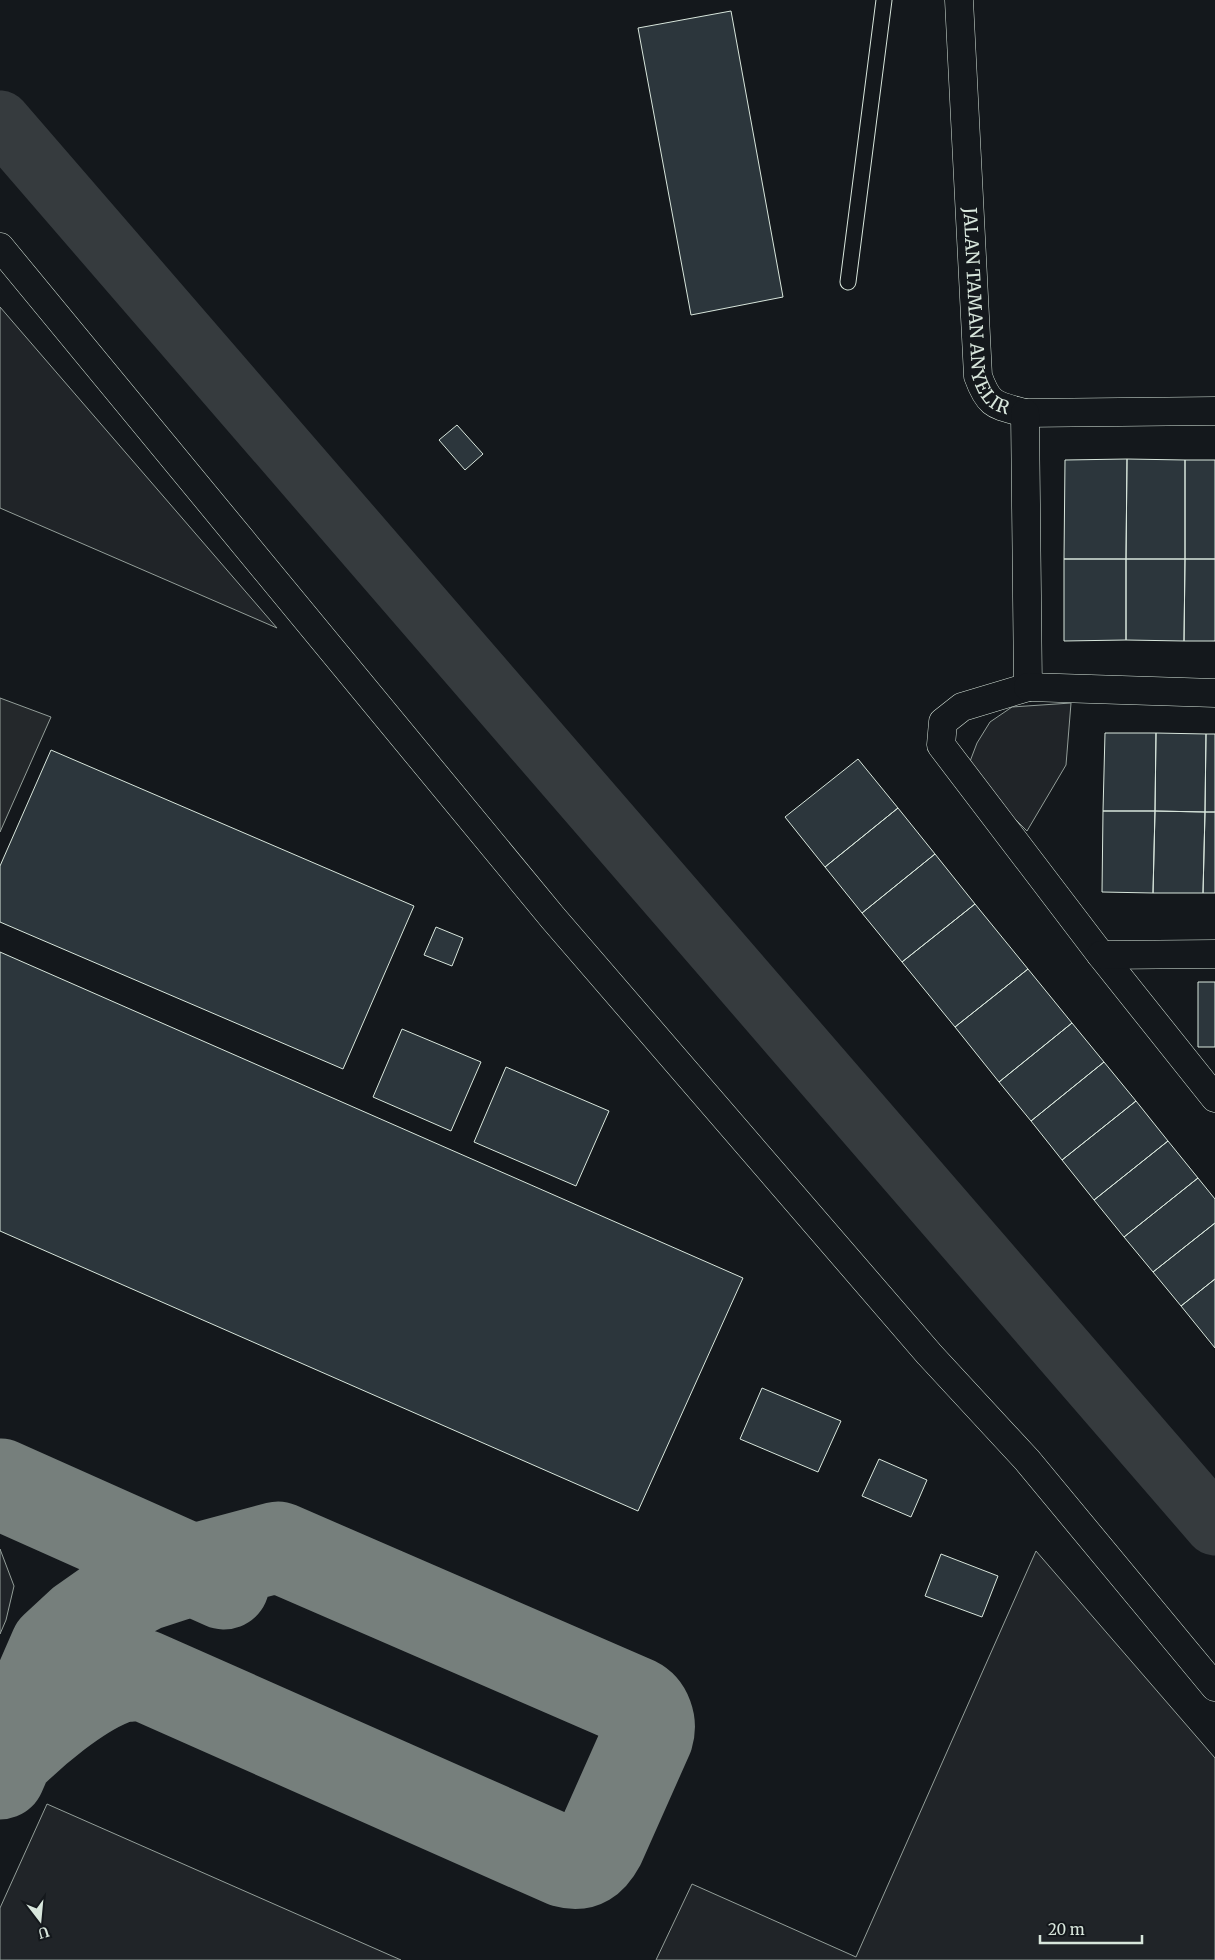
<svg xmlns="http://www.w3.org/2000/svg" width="1215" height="1960" viewBox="0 0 1215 1960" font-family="Merriweather,serif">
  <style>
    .green { fill: #202428; stroke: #939e99 }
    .parking { fill: #24282b; stroke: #939e99 }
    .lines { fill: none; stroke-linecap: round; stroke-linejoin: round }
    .river { stroke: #363b3e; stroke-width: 61 }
    .taxiway { stroke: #767f7c; stroke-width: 91 }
    .building { fill: #2c363c; stroke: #d8e6dc }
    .service-casing { stroke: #d8e6dc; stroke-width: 17 }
    .minor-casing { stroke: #d8e6dc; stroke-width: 29 }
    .service { stroke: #14181c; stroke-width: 15 }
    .minor { stroke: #14181c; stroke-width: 28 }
    .labels { text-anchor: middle; stroke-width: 4; stroke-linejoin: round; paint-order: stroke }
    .street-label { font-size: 18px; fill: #d8e6dc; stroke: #14181c }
  </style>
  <rect width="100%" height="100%" fill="#14181c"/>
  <path class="green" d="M0,307L277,628L0,508Z
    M1071,703L1066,765L1027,831L976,780L969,764L977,743L990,722L1012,707Z
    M0,1549L14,1586L6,1620L0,1634Z
    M1036,1551L1215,1758V1960H656L692,1884L856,1957Z
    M47,1804L401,1960H0V1908Z"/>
  <path class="parking" d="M0,698L51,717L0,832Z"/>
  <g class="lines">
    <path class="river" d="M0,121L1215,1525"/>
    <path class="taxiway" d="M0,1484L224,1584
      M0,1774L55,1648L82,1623L109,1604L143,1586L192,1570L278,1547L635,1702C647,1708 652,1723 648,1736L600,1844C592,1859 583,1867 565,1862L143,1675C133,1676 121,1676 112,1680C77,1694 34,1730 7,1757"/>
  </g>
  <path class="building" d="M731,11L783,297L691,315L638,28Z
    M457,425L483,454L465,470L439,440Z
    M1127,459L1185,460V559H1126Z
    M1127,459L1126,559H1064L1065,460Z
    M1185,460H1215V559H1185Z
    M1064,559H1126V640L1064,641Z
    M1126,559H1185L1184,641L1126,640Z
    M1185,559H1215V641H1184Z
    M1105,733H1156L1155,811H1103Z
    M1156,733L1206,734L1205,812L1155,811Z
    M1206,734H1215V812H1205Z
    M51,750L414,906L343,1069L0,922V866Z
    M858,759L898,808L825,867L785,817Z
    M898,808L935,854L862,913L825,867Z
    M1103,811H1155L1153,893L1102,892Z
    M1155,811L1205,812L1203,893H1153Z
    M1205,812H1215V893H1203Z
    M935,854L975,904L902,962L862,913Z
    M975,904L1028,969L955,1027L902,962Z
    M436,927L463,938L452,966L424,955Z
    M0,952L743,1278L638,1511L0,1231Z
    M1028,969L1072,1023L999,1082L955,1027Z
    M1198,982H1215V1047H1198Z
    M1072,1023L1104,1062L1031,1121L999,1082Z
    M402,1029L481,1062L451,1131L373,1097Z
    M1104,1062L1136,1101L1062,1160L1031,1121Z
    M506,1067L609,1111L576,1186L474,1142Z
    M1136,1101L1168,1141L1094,1200L1062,1160Z
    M1168,1141L1198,1178L1124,1237L1094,1200Z
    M1198,1178L1215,1199V1223L1153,1272L1124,1237Z
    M1215,1223V1279L1181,1306L1153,1272Z
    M1215,1279V1348L1181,1306Z
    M762,1388L841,1421L818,1472L740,1439Z
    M879,1459L927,1480L911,1517L862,1496Z
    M941,1554L998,1576L982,1617L925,1596Z"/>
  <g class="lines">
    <g class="service-casing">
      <path id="service" d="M848,282L884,0"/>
    </g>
    <g class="minor-casing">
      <g id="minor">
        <path id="s1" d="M959,0L978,376C989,407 996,405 1025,413L1215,411"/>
        <path d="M0,247L553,918L929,1354L1027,1460L1215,1687"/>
        <path d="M1025,413L1028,687L962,707L943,722L941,745L1101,955L1215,1098"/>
        <path d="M1028,687L1215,693"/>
        <path d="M1101,955L1215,954"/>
      </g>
    </g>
    <use href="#service" class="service"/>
    <use href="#minor" class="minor"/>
  </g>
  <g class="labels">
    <g class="street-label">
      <text dy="6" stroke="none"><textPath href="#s1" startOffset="316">JALAN TAMAN ANYELIR</textPath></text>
    </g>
  </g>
  <g transform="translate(40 1920) rotate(164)" stroke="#14181c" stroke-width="4" paint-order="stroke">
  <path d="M0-4L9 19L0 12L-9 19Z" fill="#d8e6dc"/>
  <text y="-8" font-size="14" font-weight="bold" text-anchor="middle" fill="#d8e6dc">U</text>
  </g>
  <path d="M1040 1935v8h102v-8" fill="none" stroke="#d8e6dc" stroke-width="2.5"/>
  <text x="1048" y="1935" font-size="15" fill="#d8e6dc" stroke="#14181c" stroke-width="4" paint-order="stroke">20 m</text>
</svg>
